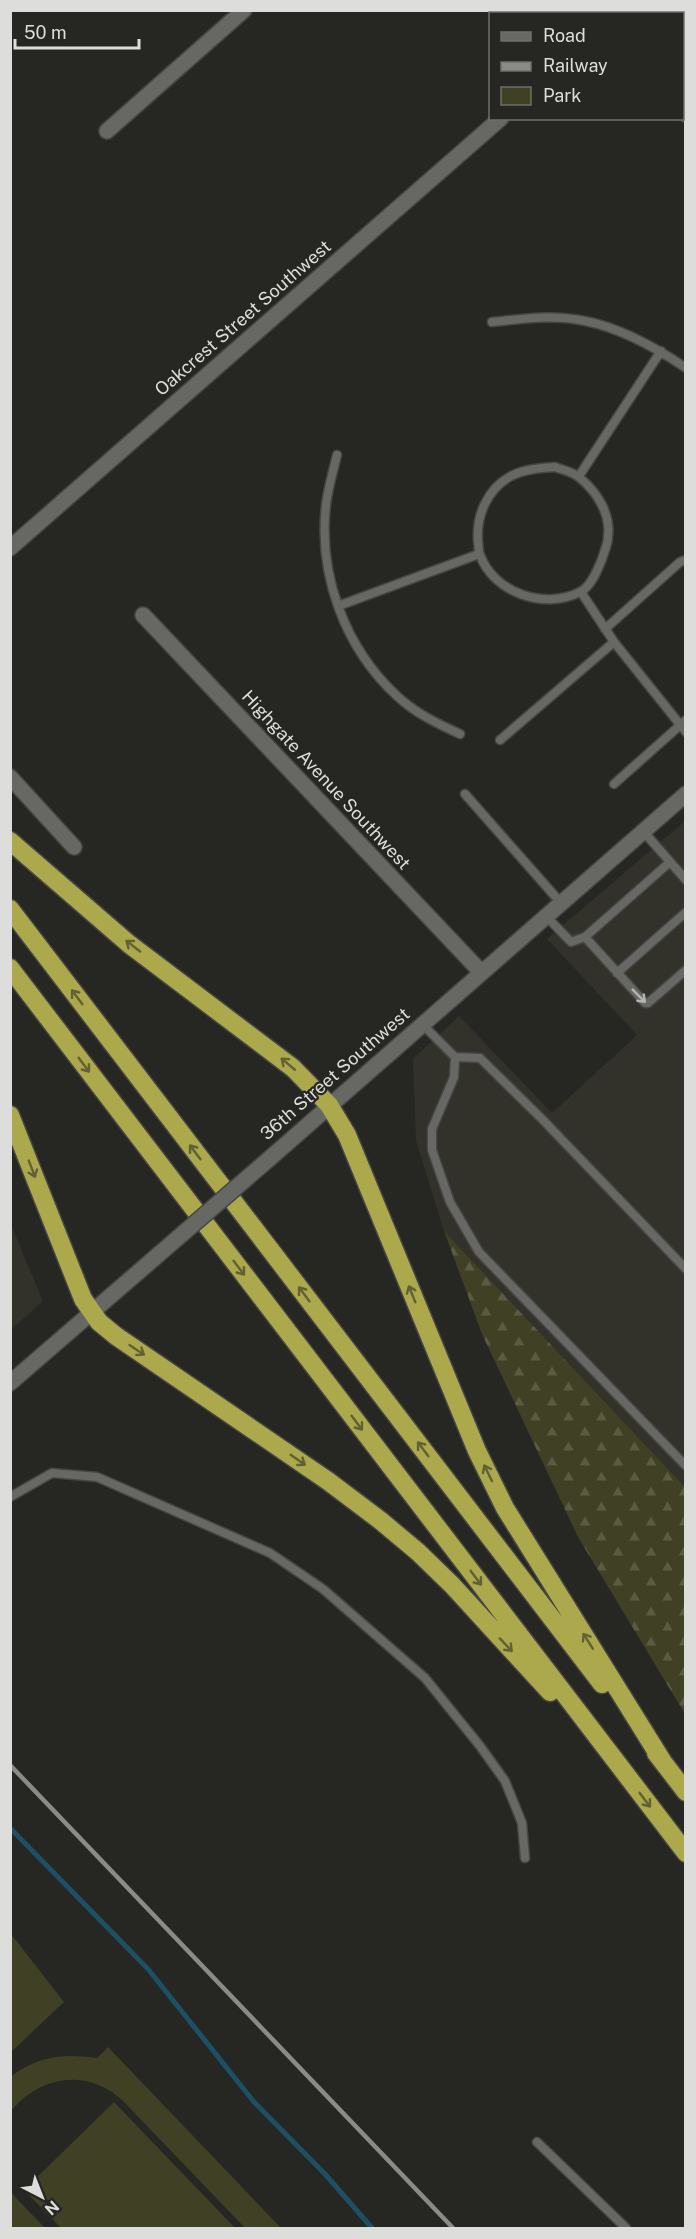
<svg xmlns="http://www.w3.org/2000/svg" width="696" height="2239" viewBox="0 0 696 2239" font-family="'Public Sans',sans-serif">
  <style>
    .built { fill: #32322a }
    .forest { fill: url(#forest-firs) }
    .park { fill: #404025 }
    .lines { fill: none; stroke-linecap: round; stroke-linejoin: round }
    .stream { stroke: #1d4f65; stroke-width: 5 }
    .lane-casing { stroke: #454543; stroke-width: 11 }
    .street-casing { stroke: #454543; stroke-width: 18 }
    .secondary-casing { stroke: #454543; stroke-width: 18 }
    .highway-casing { stroke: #454543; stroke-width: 21 }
    .lane { stroke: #676764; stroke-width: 8 }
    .street { stroke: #676764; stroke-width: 15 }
    .secondary { stroke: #676764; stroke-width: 15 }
    .highway { stroke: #aca84c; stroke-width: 18 }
    .rail { stroke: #8a8a87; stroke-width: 4.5 }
    .secondary-bridge-casing { stroke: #454543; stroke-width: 18; stroke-linecap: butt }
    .secondary-bridge { stroke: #676764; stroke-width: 15 }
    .oneway { stroke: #626035 }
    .oneway2 { stroke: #b4b4b1 }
    .labels { text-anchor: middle; stroke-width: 4.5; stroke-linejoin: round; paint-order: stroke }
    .street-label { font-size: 18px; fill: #dddddb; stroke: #262623 }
  </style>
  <defs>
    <pattern id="forest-firs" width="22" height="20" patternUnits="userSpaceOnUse" patternTransform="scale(1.5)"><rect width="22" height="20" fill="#404025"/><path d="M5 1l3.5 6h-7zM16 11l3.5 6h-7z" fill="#5b5b44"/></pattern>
  </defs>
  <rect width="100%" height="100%" fill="#262623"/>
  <path class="built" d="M685,821V1487L444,1231L416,1141L413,1059L459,1016L552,1113L637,1035L547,939Z
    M11,1225L43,1301L11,1330H10Z"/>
  <path class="forest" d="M444,1231L685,1487V1714L578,1537L482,1334Z"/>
  <path class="park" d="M11,1934L64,2002L11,2052Z
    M108,2047L281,2228H245L123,2101C88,2068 41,2075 11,2111V2076C39,2056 64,2053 97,2058Z
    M114,2102L235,2228H61L24,2190Z
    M10,2190L16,2198L45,2228H11Z"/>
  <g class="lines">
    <path class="stream" d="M10,1828L148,1969L254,2102L325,2174L372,2228"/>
    <g class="lane-casing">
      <path id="lane" d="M492,322C522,319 554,314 585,321C621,328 655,347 686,368
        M337,455C333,472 328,488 326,505C318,575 345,648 397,696C415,713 438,724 460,734
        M555,467C563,470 574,472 580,478C597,492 611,514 608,537C608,544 604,552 602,559C598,569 591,587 580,592C544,610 494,593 480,555C478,551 479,546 478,541C476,516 487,489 511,476C525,469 540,468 555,467Z
        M579,476L661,351
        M581,592L614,642L686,732
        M338,606L479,554
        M605,629L680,562L686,560
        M500,740L614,642
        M614,784L686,720
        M465,794L561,903
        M643,831L686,880
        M546,916L571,942L585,937L670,862
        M585,937L645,1003H648L686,970
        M617,973L686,912
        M422,1024L455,1057L480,1058L543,1120L686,1269
        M455,1057L454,1077L432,1129V1150L450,1202L479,1252L686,1466
        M10,1497L52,1473L97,1477L270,1553L323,1589L425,1678L480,1746L505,1781L522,1823L525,1858
        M537,2142L626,2228"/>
    </g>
    <g class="street-casing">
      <path id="street" d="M621,14L624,10
        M682,111L686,114
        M107,131L244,10
        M10,548L501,118
        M143,615L481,972
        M10,777L74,847"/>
    </g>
    <g class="secondary-casing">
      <path id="secondary" d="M269,1159L686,794
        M10,1383L158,1255"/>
    </g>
    <g class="highway-casing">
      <path id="highway" d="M10,841L129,944L293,1068L329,1105L347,1135L477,1451L505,1508L663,1762
        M10,909L602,1684
        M10,968L686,1853
        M10,1115L83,1299L99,1322L116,1336L328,1481L381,1521L418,1552L452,1585L550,1692
        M656,1753L686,1792"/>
    </g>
    <use href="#lane" class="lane"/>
    <use href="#street" class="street"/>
    <use href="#secondary" class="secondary"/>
    <use href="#highway" class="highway"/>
    <path class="rail" d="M10,1765L453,2228"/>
    <g class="secondary-bridge-casing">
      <path id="secondary-bridge" d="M158,1255L269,1159"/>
    </g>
    <use href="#secondary-bridge" class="secondary-bridge"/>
  </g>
  <defs><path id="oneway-shaft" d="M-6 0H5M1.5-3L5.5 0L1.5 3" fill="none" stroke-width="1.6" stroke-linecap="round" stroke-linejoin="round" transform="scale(1.5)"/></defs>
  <g class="oneway">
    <use href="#oneway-shaft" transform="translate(133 946) rotate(-142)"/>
    <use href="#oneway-shaft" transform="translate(77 997) rotate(-127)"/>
    <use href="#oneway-shaft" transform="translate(288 1064) rotate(-140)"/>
    <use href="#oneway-shaft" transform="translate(84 1065) rotate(53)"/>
    <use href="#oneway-shaft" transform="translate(195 1152) rotate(-127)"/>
    <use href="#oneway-shaft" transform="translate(32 1169) rotate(69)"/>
    <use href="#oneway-shaft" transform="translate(239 1268) rotate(53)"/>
    <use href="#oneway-shaft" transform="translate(304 1294) rotate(-127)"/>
    <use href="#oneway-shaft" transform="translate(412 1294) rotate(-112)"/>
    <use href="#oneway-shaft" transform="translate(137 1350) rotate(34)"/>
    <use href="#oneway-shaft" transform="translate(357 1423) rotate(53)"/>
    <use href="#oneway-shaft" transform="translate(423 1449) rotate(-127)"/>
    <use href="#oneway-shaft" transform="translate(298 1460) rotate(35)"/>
    <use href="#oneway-shaft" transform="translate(488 1473) rotate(-116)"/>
    <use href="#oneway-shaft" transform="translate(476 1578) rotate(53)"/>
    <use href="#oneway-shaft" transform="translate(588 1641) rotate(-122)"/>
    <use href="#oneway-shaft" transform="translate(506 1645) rotate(47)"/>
    <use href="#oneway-shaft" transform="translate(645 1800) rotate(53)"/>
  </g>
  <use class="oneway2" href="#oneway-shaft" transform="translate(639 996) rotate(45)"/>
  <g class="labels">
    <g class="street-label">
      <text transform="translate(243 318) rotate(-41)" y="6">Oakcrest Street Southwest</text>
      <text transform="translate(326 780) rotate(47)" y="6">Highgate Avenue Southwest</text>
      <text transform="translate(335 1074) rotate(-41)" y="6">36th Street Southwest</text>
    </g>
  </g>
  <rect width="696" height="2239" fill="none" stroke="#dddddb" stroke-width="24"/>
  <rect x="489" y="12" width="195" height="108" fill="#262623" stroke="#6f6f6d" stroke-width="1.5"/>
  <rect x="501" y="32" width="30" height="9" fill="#676764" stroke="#6f6f6d" stroke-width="1.5"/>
  <text x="543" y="42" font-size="18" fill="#dddddb">Road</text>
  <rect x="501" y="62" width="30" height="9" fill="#8a8a87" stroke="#6f6f6d" stroke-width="1.5"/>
  <text x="543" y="72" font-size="18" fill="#dddddb">Railway</text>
  <rect x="501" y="87" width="30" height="18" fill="#404025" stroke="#6f6f6d" stroke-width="1.5"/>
  <text x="543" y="102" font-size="18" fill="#dddddb">Park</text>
  <g transform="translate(42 2197) rotate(138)" stroke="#262623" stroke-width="4.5" paint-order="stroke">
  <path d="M0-4.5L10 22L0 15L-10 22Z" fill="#dddddb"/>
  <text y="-9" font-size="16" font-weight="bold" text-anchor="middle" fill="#dddddb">N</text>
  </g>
  <path d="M15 39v9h124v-9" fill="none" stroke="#dddddb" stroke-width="3"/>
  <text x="24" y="39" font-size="18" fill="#dddddb" stroke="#262623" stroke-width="4.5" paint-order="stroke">50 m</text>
</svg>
